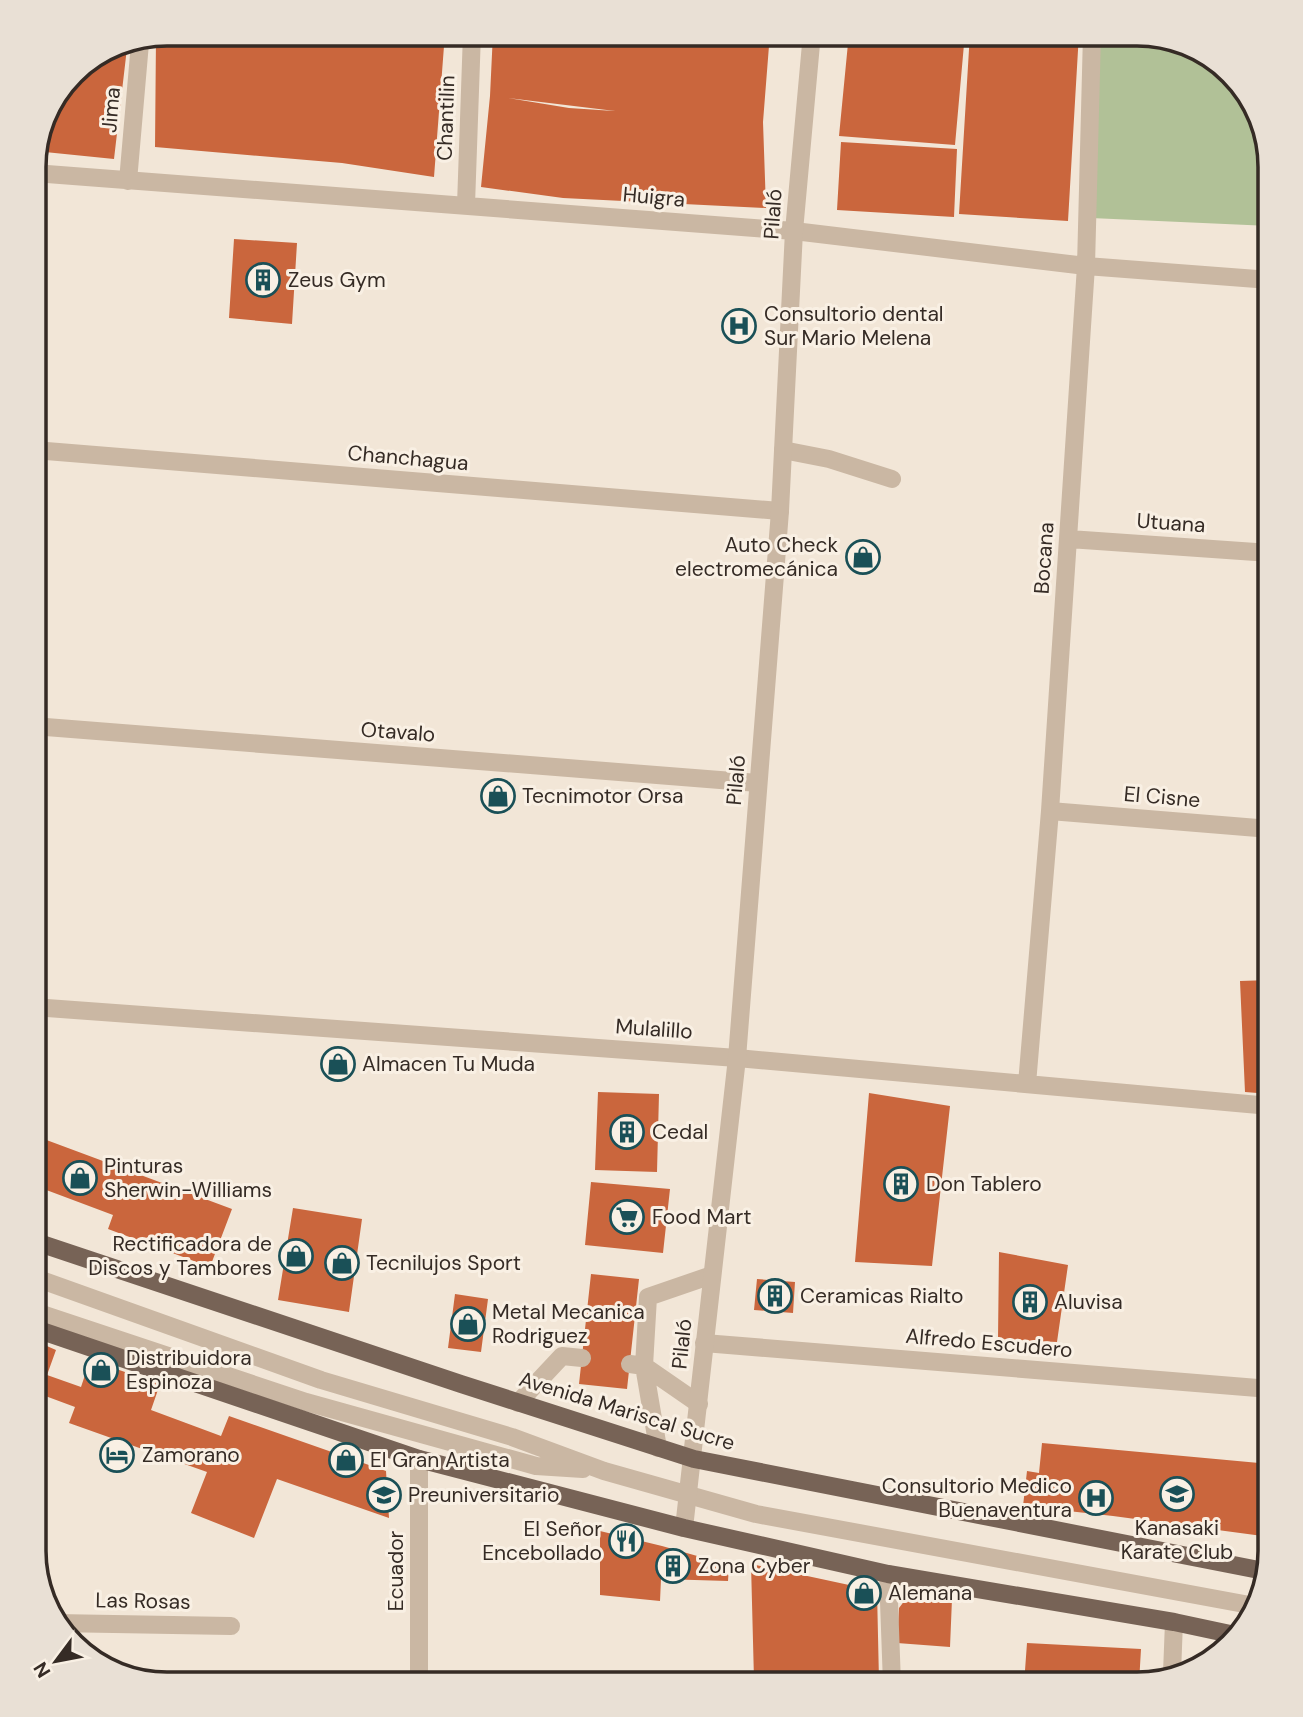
<svg xmlns="http://www.w3.org/2000/svg" width="1303" height="1717" viewBox="0 0 1303 1717" font-family="'DM Sans',sans-serif">
  <style>
    .green { fill: #b1c197 }
    .building { fill: #ca663d; fill-rule: evenodd }
    .lines { fill: none; stroke-linecap: round; stroke-linejoin: round }
    .service { stroke: #cab7a3; stroke-width: 18 }
    .minor { stroke: #cab7a3; stroke-width: 18 }
    .tertiary { stroke: #cab7a3; stroke-width: 18 }
    .primary { stroke: #776356; stroke-width: 18 }
    .labels { text-anchor: middle; stroke-width: 6; stroke-linejoin: round; paint-order: stroke }
    .street-label { font-size: 21px; fill: #352b25; stroke: #f9f0e4 }
    .poi-label { font-size: 21px; fill: #352b25; stroke: #f9f0e4; text-anchor: start }
    .rim { fill: none; stroke: #352b25; stroke-width: 3.5 }
  </style>
  <rect width="100%" height="100%" fill="#f2e6d7"/>
  <path class="green" d="M1098,34H1145L1203,51L1247,93L1270,167V226L1091,218Z"/>
  <path class="building" d="M167,33H445L434,177L342,163L155,147L156,37Z
    M493,33H770L763,122L766,208L563,198L481,187L490,96ZM508,98L615,111H614L569,108Z
    M849,33H965L955,145L839,136Z
    M970,33H1079L1068,221L959,214Z
    M127,48L114,159L35,151L47,107L78,67Z
    M841,142L957,149L954,217L837,210Z
    M234,239L297,243L292,324L229,318Z
    M1270,980V1094L1245,1092L1240,981Z
    M598,1092L659,1094L657,1172L595,1170Z
    M869,1093L950,1106L932,1266L855,1262Z
    M33,1135L232,1209L210,1267L108,1229L113,1215L33,1185Z
    M591,1182L670,1189L663,1253L585,1245Z
    M293,1208L362,1219L349,1312L278,1300Z
    M999,1252L1068,1265L1057,1342L998,1339Z
    M591,1274L639,1279L627,1389L579,1384Z
    M757,1279L795,1282L793,1313L754,1310Z
    M455,1294L488,1299L481,1352L448,1348Z
    M33,1340L56,1350L47,1375L81,1387L90,1360L160,1384L151,1410L221,1436L229,1416L386,1471L389,1518L277,1479L254,1538L191,1513L207,1472L69,1423L75,1407L40,1394L45,1380L33,1375Z
    M1042,1443L1270,1464V1537L1113,1516L1023,1506L1027,1471L1039,1473Z
    M600,1531L662,1546L729,1565L728,1581L661,1579L660,1601L600,1595Z
    M751,1564L877,1591L879,1681L754,1680Z
    M908,1596L952,1599L950,1647L897,1643L899,1608Z
    M1027,1643L1141,1649L1139,1683L1024,1684Z"/>
  <g class="lines">
    <path class="service" d="M783,450L829,459L892,479
      M33,1277L321,1380L512,1437L604,1471L756,1514L1255,1606
      M33,1311L306,1402L536,1466L583,1469
      M630,1364L644,1366L658,1448
      M518,1403L562,1356L582,1358
      M699,1404L644,1366L648,1297L712,1275
      M888,1574L892,1684"/>
    <path class="minor" d="M34,173L794,231L1086,266L1270,280
      M128,181L140,43
      M466,205L472,33
      M34,450L780,511
      M1069,539L1270,553
      M33,726L758,783
      M1050,811L1270,829
      M33,1007L737,1058L1270,1106
      M1027,1084L1050,811L1086,266L1092,34
      M704,1343L1270,1389
      M419,1459V1684
      M55,1623L231,1626
      M1172,1673L1174,1622"/>
    <path class="tertiary" d="M684,1528L737,1058L780,511L794,231L812,33"/>
    <path class="primary" d="M33,1241L461,1384L694,1459L1264,1571
      M33,1328L419,1459L684,1528L888,1574L1174,1622L1235,1635"/>
  </g>
  <defs>
    <g id="building-ring" transform="scale(1.75)"><circle r="9.5" fill="#f9f0e4" stroke="#1a5057" stroke-width="1.5"/><path d="M-4-6H4V6H1V3H-1V6H-4ZM-2.5-4.3h1.7v1.8h-1.7ZM.8-4.3h1.7v1.8H.8ZM-2.5-1h1.7V.8h-1.7ZM.8-1h1.7V.8H.8Z" fill="#1a5057"/></g>
    <g id="hospital-ring" transform="scale(1.75)"><circle r="9.5" fill="#f9f0e4" stroke="#1a5057" stroke-width="1.5"/><path d="M-5-5h3v3.5h4V-5h3V5h-3V1.5h-4V5h-3Z" fill="#1a5057"/></g>
    <g id="shop-ring" transform="scale(1.75)"><circle r="9.5" fill="#f9f0e4" stroke="#1a5057" stroke-width="1.5"/><path d="M-5-2.5h2.3a2.7 3.5 0 0 1 5.4 0H5L5.5 6h-11ZM-1.5-2.5h3a1.5 2.3 0 0 0-3 0Z" fill="#1a5057"/></g>
    <g id="supermarket-ring" transform="scale(1.75)"><circle r="9.5" fill="#f9f0e4" stroke="#1a5057" stroke-width="1.5"/><path d="M-6-5.5h2.5l.6 2H6L4.5 2H-2.5L-4.4-4H-6ZM-1.5 3.2a1.3 1.3 0 1 0 .1 0ZM3 3.2a1.3 1.3 0 1 0 .1 0Z" fill="#1a5057"/></g>
    <g id="hotel-ring" transform="scale(1.75)"><circle r="9.5" fill="#f9f0e4" stroke="#1a5057" stroke-width="1.5"/><path d="M-6-4.5h1.5V1H6V5H4.5V3h-9V5H-6ZM-4 0a1.8 1.8 0 1 1 3.6 0ZM.5 0V-2.5h3Q6-2.5 6 0Z" fill="#1a5057"/></g>
    <g id="school-ring" transform="scale(1.75)"><circle r="9.5" fill="#f9f0e4" stroke="#1a5057" stroke-width="1.5"/><path d="M0-5L7-2L0 1L-7-2ZM-4 1L0 2.5L4 1V4Q0 6-4 4Z" fill="#1a5057"/></g>
    <g id="restaurant-ring" transform="scale(1.75)"><circle r="9.5" fill="#f9f0e4" stroke="#1a5057" stroke-width="1.5"/><path d="M-5-6h1v4h1v-4h1v4h1v-4h1v5L-1.5 .5V6h-2V.5L-5-1ZM5-6V6H3V1.5H1.5Q1.5-4 5-6Z" fill="#1a5057"/></g>
  </defs>
  <g fill-rule="evenodd">
    <use href="#building-ring" x="263" y="280"/>
    <use href="#hospital-ring" x="739" y="326"/>
    <use href="#shop-ring" x="863" y="557"/>
    <use href="#shop-ring" x="498" y="796"/>
    <use href="#shop-ring" x="338" y="1064"/>
    <use href="#building-ring" x="627" y="1132"/>
    <use href="#shop-ring" x="80" y="1178"/>
    <use href="#building-ring" x="901" y="1184"/>
    <use href="#supermarket-ring" x="627" y="1217"/>
    <use href="#shop-ring" x="296" y="1256"/>
    <use href="#shop-ring" x="342" y="1263"/>
    <use href="#building-ring" x="775" y="1296"/>
    <use href="#building-ring" x="1030" y="1302"/>
    <use href="#shop-ring" x="468" y="1324"/>
    <use href="#shop-ring" x="101" y="1370"/>
    <use href="#hotel-ring" x="117" y="1455"/>
    <use href="#shop-ring" x="346" y="1460"/>
    <use href="#school-ring" x="1177" y="1494"/>
    <use href="#school-ring" x="384" y="1495"/>
    <use href="#hospital-ring" x="1096" y="1498"/>
    <use href="#restaurant-ring" x="626" y="1541"/>
    <use href="#building-ring" x="673" y="1566"/>
    <use href="#shop-ring" x="864" y="1593"/>
  </g>
  <g class="labels">
    <g class="street-label">
      <text transform="translate(111 110) rotate(-85)" y="7">Jima</text>
      <text transform="translate(446 118) rotate(-88)" y="7">Chantilin</text>
      <text transform="translate(654 197) rotate(5)" y="7">Huigra</text>
      <text transform="translate(773 214) rotate(-86)" y="7">Pilaló</text>
      <text transform="translate(408 458) rotate(5)" y="7">Chanchagua</text>
      <text transform="translate(1171 523) rotate(4)" y="7">Utuana</text>
      <text transform="translate(1044 558) rotate(-86)" y="7">Bocana</text>
      <text transform="translate(398 732) rotate(4)" y="7">Otavalo</text>
      <text transform="translate(736 780) rotate(-85)" y="7">Pilaló</text>
      <text transform="translate(1162 797) rotate(5)" y="7">El Cisne</text>
      <text transform="translate(654 1029) rotate(4)" y="7">Mulalillo</text>
      <text transform="translate(989 1343) rotate(5)" y="7">Alfredo Escudero</text>
      <text transform="translate(682 1344) rotate(-84)" y="7">Pilaló</text>
      <text transform="translate(627 1411) rotate(17)" y="7">Avenida Mariscal Sucre</text>
      <text transform="translate(396 1571) rotate(-90)" y="7">Ecuador</text>
      <text transform="translate(143 1601) rotate(1)" y="7">Las Rosas</text>
    </g>
    <g class="poi-label">
      <text x="288" y="287">Zeus Gym</text>
      <text x="764" y="321">Consultorio dental<tspan x="764" dy="24">Sur Mario Melena</tspan></text>
      <text x="838" y="552" text-anchor="end">Auto Check<tspan x="838" dy="24">electromecánica</tspan></text>
      <text x="522" y="803">Tecnimotor Orsa</text>
      <text x="362" y="1071">Almacen Tu Muda</text>
      <text x="652" y="1139">Cedal</text>
      <text x="104" y="1173">Pinturas<tspan x="104" dy="24">Sherwin-Williams</tspan></text>
      <text x="926" y="1191">Don Tablero</text>
      <text x="652" y="1224">Food Mart</text>
      <text x="272" y="1251" text-anchor="end">Rectificadora de<tspan x="272" dy="24">Discos y Tambores</tspan></text>
      <text x="366" y="1270">Tecnilujos Sport</text>
      <text x="800" y="1303">Ceramicas Rialto</text>
      <text x="1054" y="1309">Aluvisa</text>
      <text x="492" y="1319">Metal Mecanica<tspan x="492" dy="24">Rodriguez</tspan></text>
      <text x="126" y="1365">Distribuidora<tspan x="126" dy="24">Espinoza</tspan></text>
      <text x="142" y="1462">Zamorano</text>
      <text x="370" y="1467">El Gran Artista</text>
      <text x="1072" y="1493" text-anchor="end">Consultorio Medico<tspan x="1072" dy="24">Buenaventura</tspan></text>
      <text x="408" y="1502">Preuniversitario</text>
      <text x="1177" y="1535" text-anchor="middle">Kanasaki<tspan x="1177" dy="24">Karate Club</tspan></text>
      <text x="602" y="1536" text-anchor="end">El Señor<tspan x="602" dy="24">Encebollado</tspan></text>
      <text x="698" y="1573">Zona Cyber</text>
      <text x="888" y="1600">Alemana</text>
    </g>
  </g>
  <path d="M0 0H1303V1717H0ZM167 46H1137A121 121 0 0 1 1258 167V1551A121 121 0 0 1 1137 1672H167A121 121 0 0 1 46 1551V167A121 121 0 0 1 167 46Z" fill="#e9e0d5" fill-rule="evenodd"/>
  <path class="rim" d="M167 46H1137A121 121 0 0 1 1258 167V1551A121 121 0 0 1 1137 1672H167A121 121 0 0 1 46 1551V167A121 121 0 0 1 167 46Z"/>
  <g transform="translate(56 1661) rotate(238)" stroke="#f9f0e4" stroke-width="5" paint-order="stroke">
  <path d="M0-5L12 26L0 18L-12 26Z" fill="#352b25"/>
  <text y="-10" font-size="19" font-weight="bold" text-anchor="middle" fill="#352b25">N</text>
  </g>
</svg>
